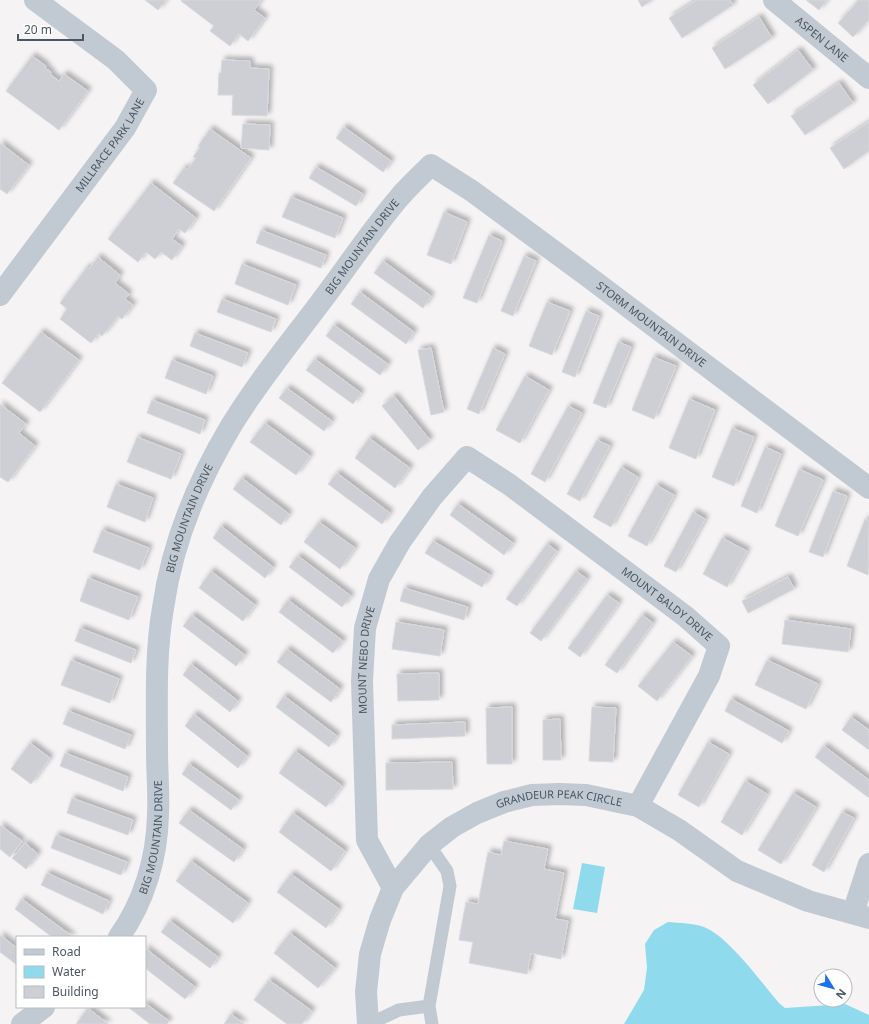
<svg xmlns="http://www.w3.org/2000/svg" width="869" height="1024" viewBox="0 0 869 1024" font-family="'Noto Sans',sans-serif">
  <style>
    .water { fill: #90daee }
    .building { fill: #cdcfd5; stroke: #d7d9de; filter: url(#shadow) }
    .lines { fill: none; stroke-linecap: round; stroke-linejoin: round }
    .lane { stroke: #c1cad2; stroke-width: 13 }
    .street { stroke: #c1cad2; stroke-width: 22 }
    .labels { text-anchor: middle; stroke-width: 3; stroke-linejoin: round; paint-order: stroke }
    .street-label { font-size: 11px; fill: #4a5661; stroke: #fff }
  </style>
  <defs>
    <filter id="shadow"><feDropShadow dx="3.5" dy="-3.5" stdDeviation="2" flood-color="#0004"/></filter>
  </defs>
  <rect width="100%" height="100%" fill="#f5f3f3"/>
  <path class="water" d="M582,863L605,867L597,913L573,909Z
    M668,922C679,923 694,923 704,927C729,937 761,982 779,1003L785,1008L845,1004L869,1015V1024H624L644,990L647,968L645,944L654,930Z"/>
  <path class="building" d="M145,0H166L158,10Z
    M182,0H261L254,10L265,18L248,41L239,34L230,46L210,31L214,26L181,1Z
    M638,0H652L642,7Z
    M697,0H730L733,5L682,38L669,18Z
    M806,0H827L819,10Z
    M859,0H869V20L853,37L838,23Z
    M759,17L772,38L725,69L712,48Z
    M798,50L813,70L768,104L753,85Z
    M32,56L46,66L45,68L51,72L50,74L59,81L64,74L88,91L59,130L6,91Z
    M222,60L250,61V68L269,69L267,116L232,115L233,95H218L219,73H221Z
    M839,83L853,103L805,135L791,116Z
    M869,122V151L844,169L830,148Z
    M243,124L270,125L269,150L241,148Z
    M344,127L391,161L383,172L336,138Z
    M210,129L251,158L214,211L173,183L184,168L187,170L196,158L193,157L200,147L198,146Z
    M0,143L29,165L7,194L0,189Z
    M316,167L363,194L356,206L309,178Z
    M151,183L196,218L185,233L179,229L172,239L182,246L172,260L161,252L155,259L146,252L138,262L108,239Z
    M291,197L343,218L335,238L282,217Z
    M444,212L467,222L451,264L427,255Z
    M261,230L326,255L321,268L256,243Z
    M489,235L502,241L477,303L463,298Z
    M524,256L536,261L513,316L501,311Z
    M98,257L120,275L115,283L129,294L125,299L133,305L122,319L118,316L102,336L99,333L91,343L60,319L67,309L60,303L87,267L89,269Z
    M383,261L431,296L423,308L374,273Z
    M242,264L296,285L288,305L235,284Z
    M360,292L414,332L406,344L351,304Z
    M222,299L276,319L271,332L217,312Z
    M547,302L570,311L552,355L529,346Z
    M586,311L599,316L575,377L562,372Z
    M334,325L388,364L380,375L326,336Z
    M41,332L79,360L40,412L2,383Z
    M195,333L248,353L242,367L190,346Z
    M618,342L631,347L606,408L593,403Z
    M431,348L444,412L431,415L418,350Z
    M493,348L505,354L479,414L467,409Z
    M653,357L676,366L654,419L632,410Z
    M315,359L361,393L353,404L306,370Z
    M172,360L213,376L206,394L165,378Z
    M525,376L549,390L520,443L496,430Z
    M287,388L332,421L324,431L279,398Z
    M394,396L430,440L418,450L382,406Z
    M689,399L715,410L696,459L669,448Z
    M152,400L205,420L200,434L147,413Z
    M0,404L26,424L19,433L35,446L8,482L0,477Z
    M568,406L582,413L545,482L531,474Z
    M265,423L310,456L296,475L250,442Z
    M732,428L754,437L734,486L712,477Z
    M137,437L181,454L171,479L127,462Z
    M369,438L410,468L395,488L355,458Z
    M597,440L610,446L580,501L567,494Z
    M765,447L781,454L757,513L741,506Z
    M621,467L638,477L611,527L593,517Z
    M799,469L823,480L798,536L775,526Z
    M337,473L390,513L382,524L328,484Z
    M242,478L289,514L281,525L233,489Z
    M116,484L153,498L145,522L107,507Z
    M656,485L674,495L647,546L628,536Z
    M833,491L847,496L823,557L809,552Z
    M458,504L513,543L504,555L450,515Z
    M693,512L705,519L676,572L664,566Z
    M865,519L869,521L868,575L847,566Z
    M319,522L355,548L340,569L304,542Z
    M221,526L273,567L265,578L213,538Z
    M102,530L149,548L140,570L93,552Z
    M722,538L747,551L727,587L703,574Z
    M433,541L490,575L482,587L425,553Z
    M547,544L557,551L517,606L506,599Z
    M298,556L351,596L342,607L289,567Z
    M211,571L255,605L243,621L199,588Z
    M576,571L587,579L541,641L530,633Z
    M788,577L794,589L748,613L742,601Z
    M88,578L138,597L129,620L80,601Z
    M404,588L468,607L464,620L400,601Z
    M607,595L619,603L580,657L568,648Z
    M288,600L343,641L333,653L279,612Z
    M192,615L245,655L236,666L183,626Z
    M642,615L653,623L617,673L605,665Z
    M785,620L851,629L848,652L782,644Z
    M396,622L444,630L440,656L392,649Z
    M80,628L136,650L131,663L75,641Z
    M673,642L692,656L657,701L638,686Z
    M287,649L340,689L331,702L277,662Z
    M71,660L119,679L110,703L61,685Z
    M767,660L818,684L806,709L755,685Z
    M191,664L238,701L230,712L183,675Z
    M439,673V700L398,701L397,674Z
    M284,696L337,736L329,747L276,707Z
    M731,699L789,731L782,743L725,711Z
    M512,707V764H487L486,708Z
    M592,707L616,708L613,762L589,761Z
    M68,711L131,735L125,749L63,724Z
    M194,714L247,756L238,768L185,726Z
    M851,717L869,730V750L842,730Z
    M560,719L561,760H543V720Z
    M465,722V736L392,739V725Z
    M708,742L729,754L699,807L678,795Z
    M30,743L50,758L31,784L11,769Z
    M824,746L869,780V798L815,757Z
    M295,751L342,786L326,807L279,773Z
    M65,753L128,777L123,791L60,766Z
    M452,762L453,789L386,790V763Z
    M189,764L239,800L231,810L182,774Z
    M745,781L767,794L742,835L721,822Z
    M793,793L816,807L781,864L758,850Z
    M72,798L133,820L128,835L67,813Z
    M189,810L243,849L234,862L179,823Z
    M842,812L854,818L824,872L812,865Z
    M293,813L345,851L331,871L279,832Z
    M0,825L22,841L10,857L0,849Z
    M56,835L127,862L121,875L51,848Z
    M504,841L548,849L544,869L564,873L555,919L568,921L561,959L531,953L527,974L469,963L473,942L459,940L466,902L478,904L488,852L501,855Z
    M25,843L38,854L26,869L12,858Z
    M191,861L248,903L233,923L176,881Z
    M47,873L109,901L103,914L41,885Z
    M291,874L339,909L326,928L277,892Z
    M22,899L73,937H52L15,909Z
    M170,921L218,957L210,968L161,932Z
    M290,933L335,968L318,988L274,953Z
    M0,935L17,948V965L0,952Z
    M145,948L195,987L185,999L145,968Z
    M269,980L312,1011L302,1024H287L254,1000Z
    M145,1003L169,1021L167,1024H150L128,1007H145Z
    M88,1008L108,1024H76Z
    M231,1014L244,1024H224Z"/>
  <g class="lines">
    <path class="lane" d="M429,845L447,871L450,886L429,1006L432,1024
      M369,1024L399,1010L429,1006"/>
    <g class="street">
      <path id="s1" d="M774,0L869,78"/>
      <path id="s2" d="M0,295L125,128L146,90L116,60L35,0"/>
      <path id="s3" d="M393,888L367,840L362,681L365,628L379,579L400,542L432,497L467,457L510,485L685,616L719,646L709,676L638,806"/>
      <path d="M853,913L869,864"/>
      <path id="s4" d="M119,937C144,902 157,858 158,815C159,794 157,772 157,750C157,703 155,654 163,608C172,544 198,481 231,426C257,383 290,343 320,303C346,269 370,232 398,199C408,187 420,176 431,165L472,191L586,275L869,488"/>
      <path d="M22,1024L44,1007"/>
      <path id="s5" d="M368,1024L366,992L370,954L380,920L393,888L429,845L452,827L477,813L504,802L532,795L559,794L586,795L638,806L679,830L737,871L808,901L869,918"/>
    </g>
  </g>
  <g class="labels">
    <g class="street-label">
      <text dy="4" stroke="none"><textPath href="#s1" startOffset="62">ASPEN LANE</textPath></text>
      <text dy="4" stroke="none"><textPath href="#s2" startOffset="186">MILLRACE PARK LANE</textPath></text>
      <text dy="4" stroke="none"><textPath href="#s4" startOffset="755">BIG MOUNTAIN DRIVE</textPath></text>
      <text dy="4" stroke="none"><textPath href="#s4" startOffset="1134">STORM MOUNTAIN DRIVE</textPath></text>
      <text dy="4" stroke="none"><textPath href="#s4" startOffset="431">BIG MOUNTAIN DRIVE</textPath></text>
      <text dy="4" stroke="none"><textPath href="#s3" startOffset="717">MOUNT BALDY DRIVE</textPath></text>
      <text dy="4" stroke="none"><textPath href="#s3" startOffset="235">MOUNT NEBO DRIVE</textPath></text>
      <text dy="4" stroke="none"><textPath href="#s5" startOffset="339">GRANDEUR PEAK CIRCLE</textPath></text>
      <text dy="4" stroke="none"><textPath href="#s4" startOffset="107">BIG MOUNTAIN DRIVE</textPath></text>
    </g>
  </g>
  <rect x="16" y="936" width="130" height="72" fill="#ffffff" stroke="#b7bbc0"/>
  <rect x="24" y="949" width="20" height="6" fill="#c1cad2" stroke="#b7bbc0"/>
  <text x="52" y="956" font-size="12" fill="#4a5661">Road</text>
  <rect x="24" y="966" width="20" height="12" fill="#90daee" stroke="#b7bbc0"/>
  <text x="52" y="976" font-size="12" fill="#4a5661">Water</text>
  <rect x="24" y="986" width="20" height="12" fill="#cdcfd5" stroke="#b7bbc0"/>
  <text x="52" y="996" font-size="12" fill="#4a5661">Building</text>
  <g transform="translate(833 988) rotate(127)"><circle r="19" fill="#ffffff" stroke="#b7bbc0"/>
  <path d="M0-3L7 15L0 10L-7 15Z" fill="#1a73e8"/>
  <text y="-6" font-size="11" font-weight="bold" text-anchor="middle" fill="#4a5661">N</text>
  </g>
  <path d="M18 34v6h65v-6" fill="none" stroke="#4a5661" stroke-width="2"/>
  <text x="24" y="34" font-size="12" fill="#4a5661" stroke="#ffffff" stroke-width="3" paint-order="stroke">20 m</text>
</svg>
